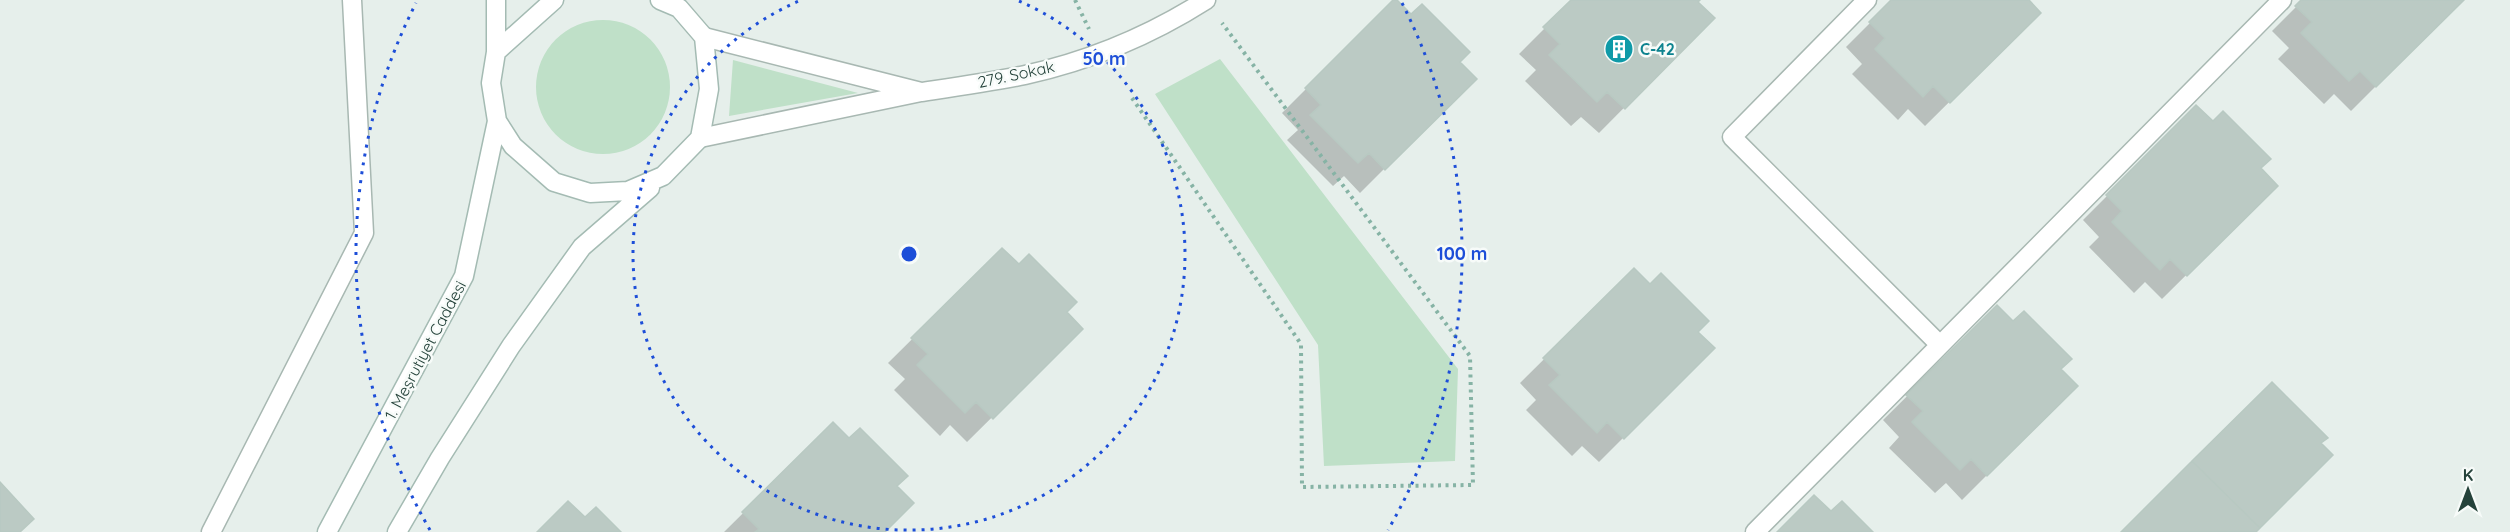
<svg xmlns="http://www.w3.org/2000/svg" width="2510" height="532" viewBox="0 0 2510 532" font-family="Quicksand,sans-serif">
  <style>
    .green { fill: #bfe0c8 }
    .shadow { fill: #0003 }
    .building { fill: #bbcac4; stroke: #b8c9c2; stroke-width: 1.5 }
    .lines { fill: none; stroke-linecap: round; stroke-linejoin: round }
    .minor-casing { stroke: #a8b8b2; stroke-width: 21 }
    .secondary-casing { stroke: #a4bbb3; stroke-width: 21 }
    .path { stroke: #86b3a5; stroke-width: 4; stroke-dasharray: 3 4.5; stroke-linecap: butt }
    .minor { stroke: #fff; stroke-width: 18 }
    .secondary { stroke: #fff; stroke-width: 18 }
    .ring { fill: none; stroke: #1d4ed8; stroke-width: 3; stroke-dasharray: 3 6 }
    .labels { text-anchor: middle; stroke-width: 5; stroke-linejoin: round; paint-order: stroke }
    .culture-label { font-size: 16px; font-weight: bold; fill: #0d838f; stroke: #f7fbf9; text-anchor: start }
    .street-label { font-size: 16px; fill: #24423a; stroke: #f7fbf9 }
    .centre { fill: #1d4ed8; stroke: #f7fbf9; stroke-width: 3 }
    .ring-label { font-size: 18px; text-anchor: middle; font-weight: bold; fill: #1d4ed8; stroke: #f7fbf9; stroke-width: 5; stroke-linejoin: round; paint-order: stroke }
  </style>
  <rect width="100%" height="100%" fill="#e6efeb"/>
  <path class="green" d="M536 87a67 67 0 1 1 134 0a67 67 0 1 1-134 0Z
    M1220,59L1458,369L1455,461L1324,466L1318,345L1155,94Z
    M733,60L858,93L729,116Z"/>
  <path class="shadow" d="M1395,0L1474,79L1360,193L1344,176L1333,186L1287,140L1298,130L1282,113Z
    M1573,0H1698L1696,2L1713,18L1599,133L1581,117L1571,126L1525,81L1536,70L1519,54Z
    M1893,0H2026L2039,13L1925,126L1908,109L1898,120L1852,74L1862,64L1846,47Z
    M2303,0H2462L2351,111L2334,94L2324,104L2278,59L2289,48L2272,31Z
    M2196,107L2276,186L2162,299L2145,282L2134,293L2089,247L2099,237L2083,220Z
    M1002,250L1081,329L967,442L950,425L940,436L894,390L905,379L888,363Z
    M1634,270L1713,348L1599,462L1582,446L1572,456L1526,410L1536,400L1520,383Z
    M1997,307L2076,386L1962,500L1946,483L1935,493L1889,448L1899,437L1883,420Z
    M833,424L895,486L883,532H724Z"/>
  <path class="building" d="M1393,0H1397L1411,14L1422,4L1470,52L1460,62L1477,79L1385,170L1369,153L1358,163L1310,115L1321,105L1305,88Z
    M1571,0H1700L1698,2L1715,18L1625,109L1607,92L1597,102L1549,55L1560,44L1543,27Z
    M1891,0H2029L2041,13L1950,103L1933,86L1923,97L1875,49L1885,38L1869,22Z
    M2301,0H2464L2376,87L2360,71L2349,81L2301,33L2312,22L2295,6Z
    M2196,105L2213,121L2223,111L2271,159L2261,168L2278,186L2187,276L2170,259L2160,270L2112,222L2122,211L2106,195Z
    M1002,248L1019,264L1029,254L1077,302L1067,312L1083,329L993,419L976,402L965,413L917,365L928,354L911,338Z
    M1634,268L1650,284L1661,273L1709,321L1698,332L1715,348L1624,439L1607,422L1597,433L1549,385L1560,375L1543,358Z
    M1997,305L2013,321L2024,311L2072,359L2061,369L2078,386L1987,476L1971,459L1960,470L1912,422L1923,411L1906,395Z
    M2272,382L2328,438L2321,443L2333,455L2260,528L2192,461Z
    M833,422L849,438L860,428L908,476L897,486L914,503L885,532H755L759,529L742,512Z
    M2192,461L2260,528L2256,532H2121Z
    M0,482L34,519L20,532H0Z
    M1814,495L1831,511L1842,501L1873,532H1777Z
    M568,501L585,517L596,507L621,532H537Z"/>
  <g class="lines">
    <g class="minor-casing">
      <path id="minor" d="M1867,0L1732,137L1940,345
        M921,92C955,87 991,82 1025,75C1089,61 1151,35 1206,0
        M700,138L921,92L704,37
        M211,532L364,233L352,0
        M1755,532L2282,0"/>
    </g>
    <g class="secondary-casing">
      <path id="secondary" d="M496,0V52L491,83L497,121L513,146L554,182L590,193L628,191L663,176L700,138L709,89L704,37L679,8L660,0
        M496,52L554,0
        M327,532L464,276L497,121
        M397,532L440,458L511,346L582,247L650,188"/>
    </g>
    <path class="path" d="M1075,0L1089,29
      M1132,98L1301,344L1302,487L1473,485L1470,356L1222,23"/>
    <use href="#minor" class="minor"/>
    <use href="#secondary" class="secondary"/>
  </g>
  <g class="ring">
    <path d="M1019 1A276 276 0 1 1 799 1"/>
    <path d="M430 530A553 553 0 0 1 416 3M1402 3A553 553 0 0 1 1388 530"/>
  </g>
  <defs>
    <g id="building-disc" transform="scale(1.5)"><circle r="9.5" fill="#0f9aa8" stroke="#f7fbf9"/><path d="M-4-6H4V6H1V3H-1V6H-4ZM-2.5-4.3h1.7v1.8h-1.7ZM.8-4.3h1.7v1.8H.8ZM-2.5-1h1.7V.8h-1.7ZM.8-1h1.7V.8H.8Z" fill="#fff"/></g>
  </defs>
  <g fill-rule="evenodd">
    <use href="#building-disc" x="1619" y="49"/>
  </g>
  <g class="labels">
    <g class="culture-label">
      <text x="1640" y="55">C-42</text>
    </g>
    <g class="street-label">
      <text transform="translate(1016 74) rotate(-12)" y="6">279. Sokak</text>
      <text transform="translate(425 350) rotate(-62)" y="6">1. Meşrutiyet Caddesi</text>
    </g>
  </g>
  <circle cx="909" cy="254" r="9" class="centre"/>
  <g class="ring-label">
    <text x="1104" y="65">50 m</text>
    <text x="1462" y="260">100 m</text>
  </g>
  <g transform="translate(2468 490)" stroke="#f7fbf9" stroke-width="4.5" paint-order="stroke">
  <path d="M0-4.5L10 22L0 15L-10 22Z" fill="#24423a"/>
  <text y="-9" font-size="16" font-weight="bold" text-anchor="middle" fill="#24423a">K</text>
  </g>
</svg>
